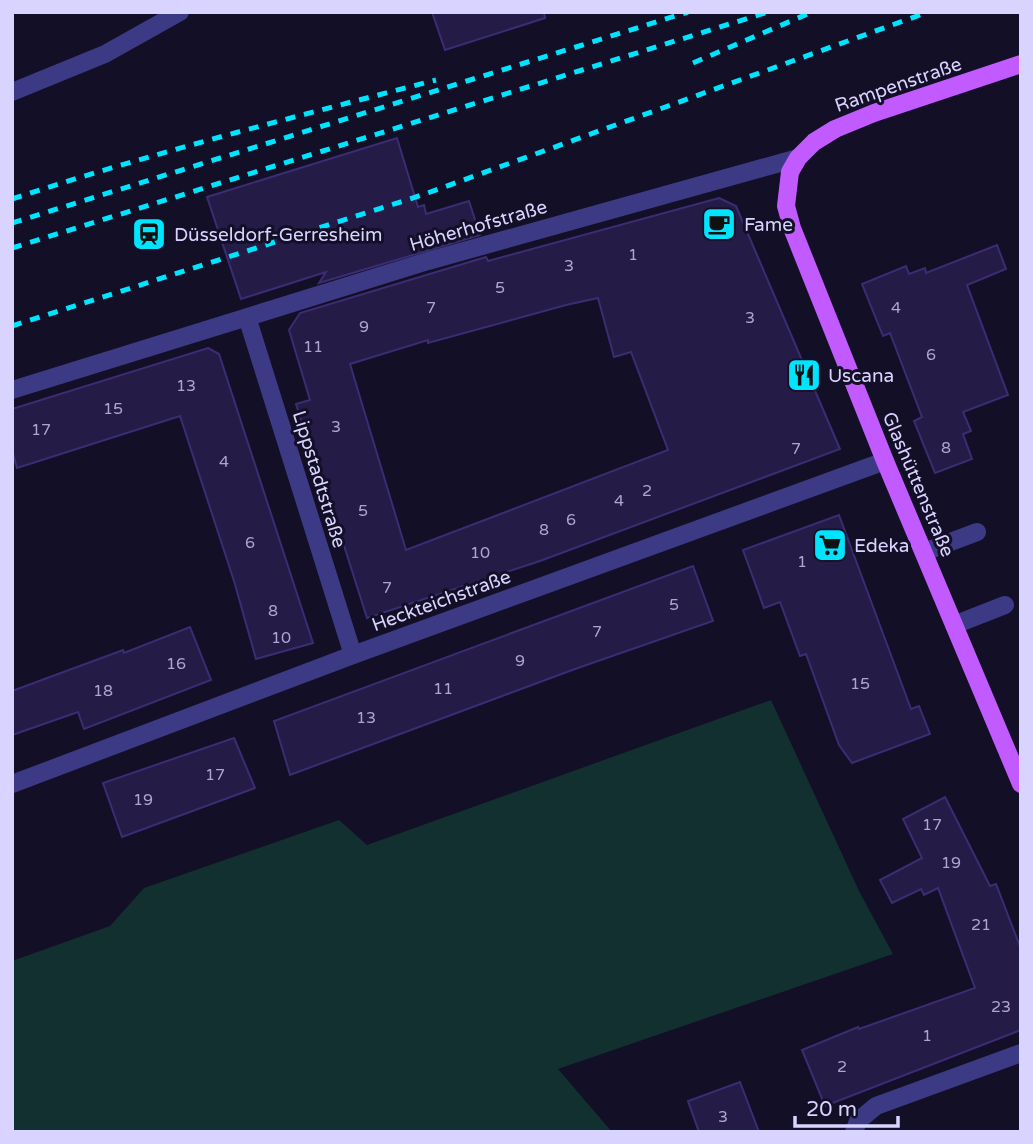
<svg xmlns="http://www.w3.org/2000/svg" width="1033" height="1144" viewBox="0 0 1033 1144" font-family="'Varela Round',sans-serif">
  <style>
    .green { fill: #12302f }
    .building { fill: #241b47; stroke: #3b2d73; stroke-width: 2; fill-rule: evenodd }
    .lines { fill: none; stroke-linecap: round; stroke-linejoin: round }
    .minor { stroke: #3d3a85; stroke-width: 18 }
    .major { stroke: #c25bff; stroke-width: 18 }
    .rail { stroke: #00e5ff; stroke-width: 5; stroke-dasharray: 10 9; stroke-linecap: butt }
    .labels { text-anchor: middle; stroke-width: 6; stroke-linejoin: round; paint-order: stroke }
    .number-label { font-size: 16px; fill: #aca6d1 }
    .street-label { font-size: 19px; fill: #d9d4ff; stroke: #130f26 }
    .poi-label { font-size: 19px; fill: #d9d4ff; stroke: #130f26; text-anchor: start }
  </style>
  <rect width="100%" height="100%" fill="#130f26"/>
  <path class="green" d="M771,700L859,891L893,954L558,1069L612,1132H12V961L110,926L144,888L339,820L367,845Z"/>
  <path class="building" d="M432,12H544L545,18L445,50Z
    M397,138L418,207L424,205L426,214L469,201L480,235L319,283L326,272L241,299L207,197Z
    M719,198L736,206L840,449L540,561L367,618L319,467L316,468L296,404L310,400L289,330L300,313L486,257L488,261ZM598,298L614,357L631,352L668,450L406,550L350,364L428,340V343L566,305Z
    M997,245L1006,269L967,285L1008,395L963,412L971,431L963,434L972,459L935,473L914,421L922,417L890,333L883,336L862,284L906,266L909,274L925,268L926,273Z
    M208,348L219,354L313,643L256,659L234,581L180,416L17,468L12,450V409Z
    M839,515L911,709L919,706L930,734L852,763L839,745L806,654L800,656L780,602L764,608L743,550Z
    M693,566L713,621L575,669L290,775L274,721Z
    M190,627L211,680L84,729L78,712L12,735V691L123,650L124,653Z
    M234,738L255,788L122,837L103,783Z
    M945,797L990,886L996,884L1021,949V1030L825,1106L802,1050L858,1027L859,1029L975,988L938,888L924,895L921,889L892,903L880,880L922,858L903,819Z
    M740,1082L759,1132H699L688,1101Z"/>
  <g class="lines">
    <path class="minor" d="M12,92L105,54L180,12
      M247,317L353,655
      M12,390L428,261L798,158
      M924,552L977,532
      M954,625L1005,605
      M12,784L353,655L885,461
      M854,1132L858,1121L876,1106L1021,1053"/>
    <path class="major" d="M1021,64L874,113L835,129L814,142L798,158L790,172L786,206L792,228L885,461L1021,784"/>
    <path class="rail" d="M693,63L812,12
      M12,199C152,153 294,117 436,80
      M12,223L688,12
      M12,248L768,12
      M12,326L422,195L928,12"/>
  </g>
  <defs>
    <g id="cafe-square" transform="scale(1.75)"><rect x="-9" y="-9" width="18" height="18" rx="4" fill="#00e5ff" stroke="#130f26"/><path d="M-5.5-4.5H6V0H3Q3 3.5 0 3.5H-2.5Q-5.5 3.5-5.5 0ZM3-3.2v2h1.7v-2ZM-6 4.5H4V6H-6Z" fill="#111"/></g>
    <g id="station-square" transform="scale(1.75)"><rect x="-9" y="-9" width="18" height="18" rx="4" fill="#00e5ff" stroke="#130f26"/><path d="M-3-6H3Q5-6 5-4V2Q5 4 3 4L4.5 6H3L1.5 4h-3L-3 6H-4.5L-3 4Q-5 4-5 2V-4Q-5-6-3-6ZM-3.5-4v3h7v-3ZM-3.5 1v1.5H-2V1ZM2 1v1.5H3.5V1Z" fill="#111"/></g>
    <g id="restaurant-square" transform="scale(1.75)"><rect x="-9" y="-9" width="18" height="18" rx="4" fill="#00e5ff" stroke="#130f26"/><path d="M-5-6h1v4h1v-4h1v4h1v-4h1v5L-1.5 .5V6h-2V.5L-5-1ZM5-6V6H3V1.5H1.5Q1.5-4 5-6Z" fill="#111"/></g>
    <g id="supermarket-square" transform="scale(1.75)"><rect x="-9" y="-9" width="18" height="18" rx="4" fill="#00e5ff" stroke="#130f26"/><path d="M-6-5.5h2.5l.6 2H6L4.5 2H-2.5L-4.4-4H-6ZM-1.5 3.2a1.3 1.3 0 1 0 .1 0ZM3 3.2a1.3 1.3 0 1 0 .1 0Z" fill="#111"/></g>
  </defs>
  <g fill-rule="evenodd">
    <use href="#cafe-square" x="719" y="224"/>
    <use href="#station-square" x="149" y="234"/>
    <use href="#restaurant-square" x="804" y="375"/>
    <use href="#supermarket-square" x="830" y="545"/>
  </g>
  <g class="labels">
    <g class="number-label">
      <text x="633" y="260">1</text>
      <text x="569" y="271">3</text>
      <text x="500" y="293">5</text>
      <text x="431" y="313">7</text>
      <text x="896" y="313">4</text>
      <text x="750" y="323">3</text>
      <text x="364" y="332">9</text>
      <text x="313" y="352">11</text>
      <text x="931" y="360">6</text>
      <text x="186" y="391">13</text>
      <text x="113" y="414">15</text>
      <text x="336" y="432">3</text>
      <text x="41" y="435">17</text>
      <text x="946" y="453">8</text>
      <text x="796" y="454">7</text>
      <text x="224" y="467">4</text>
      <text x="647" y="496">2</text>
      <text x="619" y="506">4</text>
      <text x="363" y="516">5</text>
      <text x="571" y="525">6</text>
      <text x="544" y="535">8</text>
      <text x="250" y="548">6</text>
      <text x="480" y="558">10</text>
      <text x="802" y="567">1</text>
      <text x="387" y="593">7</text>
      <text x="674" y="610">5</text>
      <text x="273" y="616">8</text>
      <text x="597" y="637">7</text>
      <text x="281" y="643">10</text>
      <text x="520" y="666">9</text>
      <text x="176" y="669">16</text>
      <text x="860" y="689">15</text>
      <text x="443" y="694">11</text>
      <text x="103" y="696">18</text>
      <text x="366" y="723">13</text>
      <text x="215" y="780">17</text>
      <text x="143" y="805">19</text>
      <text x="932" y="830">17</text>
      <text x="951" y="868">19</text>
      <text x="981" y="930">21</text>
      <text x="1001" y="1012">23</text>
      <text x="927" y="1041">1</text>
      <text x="842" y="1072">2</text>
      <text x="723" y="1122">3</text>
    </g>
    <g class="street-label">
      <text transform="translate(898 84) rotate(-19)" y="7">Rampenstraße</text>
      <text transform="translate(478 225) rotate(-16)" y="7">Höherhofstraße</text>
      <text transform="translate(320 479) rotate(73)" y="7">Lippstadtstraße</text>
      <text transform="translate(919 484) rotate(67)" y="7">Glashüttenstraße</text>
      <text transform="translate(441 600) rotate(-20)" y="7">Heckteichstraße</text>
    </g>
    <g class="poi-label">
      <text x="744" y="231">Fame</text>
      <text x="174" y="241">Düsseldorf-Gerresheim</text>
      <text x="828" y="382">Uscana</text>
      <text x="854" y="552">Edeka</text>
    </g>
  </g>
  <rect width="1033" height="1144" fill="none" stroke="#d9d4ff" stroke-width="28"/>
  <path d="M795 1116v10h103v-10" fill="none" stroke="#d9d4ff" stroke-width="3.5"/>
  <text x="806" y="1116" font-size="21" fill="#d9d4ff" stroke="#130f26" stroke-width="5" paint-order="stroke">20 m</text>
</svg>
